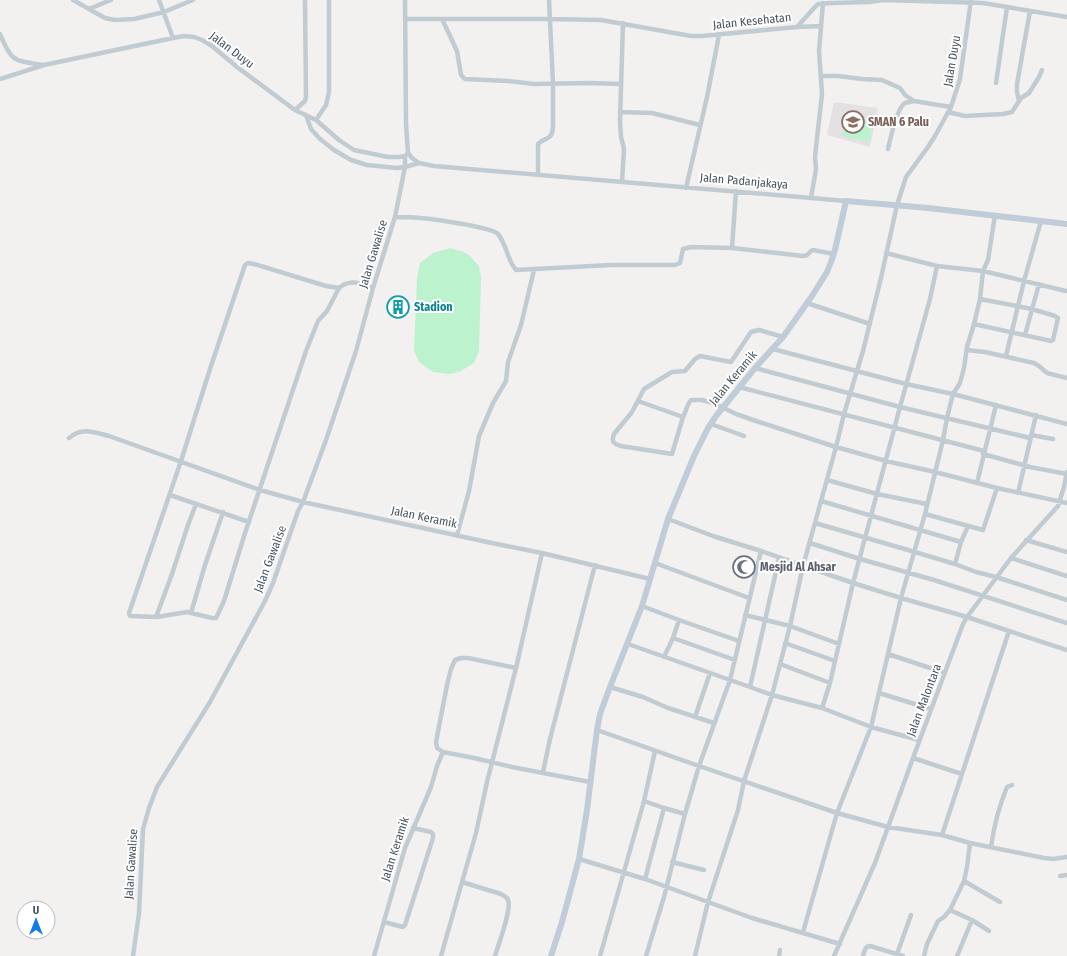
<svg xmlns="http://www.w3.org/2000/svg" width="1067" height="956" viewBox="0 0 1067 956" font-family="'Fira Sans Condensed',sans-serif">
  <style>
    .education { fill: #e4e1e2 }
    .green { fill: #bdf2cf }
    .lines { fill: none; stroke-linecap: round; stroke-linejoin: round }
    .street { stroke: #c0cbd2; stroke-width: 4.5 }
    .secondary { stroke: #c0ccd8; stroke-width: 6 }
    .labels { text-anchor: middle; stroke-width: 4; stroke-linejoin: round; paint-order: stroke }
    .street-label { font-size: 12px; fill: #47555f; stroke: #fff }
    .education-label { font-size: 12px; font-weight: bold; fill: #785e54; stroke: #fff; text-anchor: start }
    .culture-label { font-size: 12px; font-weight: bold; fill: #0d838f; stroke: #fff; text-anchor: start }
    .worship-label { font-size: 12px; font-weight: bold; fill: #5b616d; stroke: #fff; text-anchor: start }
  </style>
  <rect width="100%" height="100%" fill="#f3f0f0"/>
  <path class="education" d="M834,102L878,108L870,147L827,135Z"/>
  <path class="green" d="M847,117L873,123L869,142L842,136Z
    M450,248L461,251L469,255L479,266L481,278L479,351L474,363L459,372L450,374L433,372L419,362L414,351L417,278L420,263L433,253Z"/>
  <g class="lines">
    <path class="street" d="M73,0L105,18L115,20L134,19L164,12L193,0
      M159,0L173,38
      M405,0L406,124L408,153L412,158L419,163L434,166L846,201
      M89,9L111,0
      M406,19H549L601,20L691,36H702L797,27L820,26
      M442,19L457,51L461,75L465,79L508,81L534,84L590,83L621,84
      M797,27L814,8L818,4L832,3L869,2L883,0L983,3L1067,17
      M0,34C12,63 14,60 43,65
      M821,76H838L862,79L882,80L900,88L905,95L914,101L951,107
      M0,79L44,65L173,38L184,36L194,37L202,40L212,46L237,67L295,110L316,120L339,140L354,150L388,157H399L405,156L407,154
      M996,83L1007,7
      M1019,101L1017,92V84L1030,11
      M295,110L305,101L306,97L305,0
      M620,112L652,113L700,125
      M948,112L965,116L1003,114L1012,112L1021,98L1029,93L1039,77L1042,70
      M306,115L311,129L319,138L334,150L351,160L367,165L397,168L405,167L419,163
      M316,120L326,105L329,92V0
      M888,149C890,140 897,107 905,103C907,102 911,102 914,101
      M538,175V144C545,136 552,142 553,127V84L549,0
      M622,182L624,149L621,137L620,121L623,23
      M686,188L707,97L719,35
      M811,198L816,169L815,157L817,138L822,94L819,51L823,3
      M995,215L988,260L983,271L980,299L974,324L967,347L964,368L960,383L953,394L947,418L943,440L925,514L901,598L871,727L837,813L888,827L942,835L970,843L1044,858L1053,859L1067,857
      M395,217C403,217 411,217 420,218C432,219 492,227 498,234C507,245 507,260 516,270L611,265H675L680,263L683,249L691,247L732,248L803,256L807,255L811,251L813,250L834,254
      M732,248L736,191
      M886,253L937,266L983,271L1066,291
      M339,288L326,286L254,264L248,263L245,265L210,369L181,461L129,613L130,616L157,617L187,612L212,618H216L217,616L224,601L245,533L306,351L318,321L327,311L339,288C350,278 362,284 373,288
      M807,303L870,324
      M974,324L1051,341L1053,340L1058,318L1055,316L1032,309L980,299
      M1025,335L1039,284
      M773,349L906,384L953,394L1067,424
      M967,350L985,352L1034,363L1039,366L1047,373L1067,378
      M1006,356L1024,281L1041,221
      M755,368L900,407L1030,438
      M739,387L984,451
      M638,401L683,417C686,412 687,404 691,400H702L716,404L736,414L759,422L836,447L886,461L935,472L997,488L1067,503
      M683,417L672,454L621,446C614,444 611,442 614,434L632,412L644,389L672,372L685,371L695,359L700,356L731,362L751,332L759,330L783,337
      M711,424L744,436
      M1031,435L1053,439
      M69,438C82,427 93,432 109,436L260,490L303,502L487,542L542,553L650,579
      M983,454L1030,467L1067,474
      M827,480L877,494L927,504
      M977,483L996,405
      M1018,493L1036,415
      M170,495L249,522
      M821,501L961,542L968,526
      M925,514L983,530L997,488
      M668,519L713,536L761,551L853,583L901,598L967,617L1009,631L1067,650
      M815,523L915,552L955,564L976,572L996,577L1067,600
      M457,535L469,491L479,436L493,403L506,381L508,362L521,325L534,270
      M1026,540L1067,552
      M810,543L860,559L934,580L1067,623
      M1011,558L1067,576
      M655,563L749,598
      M955,564L961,542
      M642,606L679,620L739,641
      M191,613L205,565L223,512
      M745,615L790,626L839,644
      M156,617L172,574L188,525L196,504
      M673,638L735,660
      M785,643L835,661
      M628,644L750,687L772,695L822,708L871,727L919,740
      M888,654L945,673
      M664,657L673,638L679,620
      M780,664L830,683
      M610,687L643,697L668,708L714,723
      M750,687L779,558
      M879,693L931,709
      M822,708L830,683L853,583L900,407L930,299L937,266
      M695,717L710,673
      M597,730L699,766L837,813L803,932
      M443,752L437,748L436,742L447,685L451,669L455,660L461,658H468L516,668
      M913,758L962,774
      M543,772L550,739L595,565
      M644,801L664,808L645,879
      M664,808L685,814
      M942,835L982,713L1009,631
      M991,847C994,826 999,806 1007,787L1012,785
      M579,859L645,879L752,918L840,944
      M672,862L704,870
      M1060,876L1067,875
      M964,881L1000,902
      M462,882L501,894C504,896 507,897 508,900C512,909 498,946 495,956
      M950,910L972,920L989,931
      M384,922L403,927L405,925L433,838V834L431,832L413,828
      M897,954L911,915
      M133,956L139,913L143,829L149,808L157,787L210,702L265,601L273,583L298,511L303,502L326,440L356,351L373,288L395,217L405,167V156
      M374,956L405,848L431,787L437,766L443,752L474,758L512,767L590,782
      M441,956L476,833L487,782L516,668L542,553
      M600,956L644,801L655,751
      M646,956L664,897L685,814L699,766L730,680L761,551
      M695,956L708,902L738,810L744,781L772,695L790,626L803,566L836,447L844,414L863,351L881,278L897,205L906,177L928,147L935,136L951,107L960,79L971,0
      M779,956L780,950
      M834,956L875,863L913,758L963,624L967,617L1011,558L1058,506L1064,487L1067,472
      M863,956C864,952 865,946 870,946L903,956
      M924,956L927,944L938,921L944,917L950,910L964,881L967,867L970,843
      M957,956L972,920"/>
    <path class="secondary" d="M551,956L562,922L579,859L587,810L597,730L600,714L610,687L642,606L668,519L694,456L708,428L716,416L755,368L783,337L812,296L827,272L831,262L835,250L846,201L928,208L1067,224"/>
  </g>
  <defs>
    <g id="school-ring" transform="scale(1.15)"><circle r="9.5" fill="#fff" stroke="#8d6e63" stroke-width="1.5"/><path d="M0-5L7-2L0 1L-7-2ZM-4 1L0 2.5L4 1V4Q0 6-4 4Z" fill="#8d6e63"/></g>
    <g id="building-ring" transform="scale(1.15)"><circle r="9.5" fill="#fff" stroke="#0f9aa8" stroke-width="1.5"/><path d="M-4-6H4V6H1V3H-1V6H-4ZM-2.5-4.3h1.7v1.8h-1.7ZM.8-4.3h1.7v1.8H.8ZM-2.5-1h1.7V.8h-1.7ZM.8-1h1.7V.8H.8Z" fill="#0f9aa8"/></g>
    <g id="mosque-ring" transform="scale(1.15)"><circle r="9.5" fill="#fff" stroke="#6b7280" stroke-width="1.5"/><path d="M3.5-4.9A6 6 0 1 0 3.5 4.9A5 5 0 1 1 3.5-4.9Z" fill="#6b7280"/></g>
  </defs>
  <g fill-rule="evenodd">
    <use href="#school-ring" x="853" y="122"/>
    <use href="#building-ring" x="398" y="307"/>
    <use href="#mosque-ring" x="744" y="567"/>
  </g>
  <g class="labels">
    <g class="street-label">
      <text transform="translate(752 21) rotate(-6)" y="4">Jalan Kesehatan</text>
      <text transform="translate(232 50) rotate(37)" y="4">Jalan Duyu</text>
      <text transform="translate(952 61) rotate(-80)" y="4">Jalan Duyu</text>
      <text transform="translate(744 181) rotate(5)" y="4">Jalan Padanjakaya</text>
      <text transform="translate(373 254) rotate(-73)" y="4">Jalan Gawalise</text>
      <text transform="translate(733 378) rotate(-50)" y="4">Jalan Keramik</text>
      <text transform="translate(424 517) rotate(12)" y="4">Jalan Keramik</text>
      <text transform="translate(270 559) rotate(-69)" y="4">Jalan Gawalise</text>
      <text transform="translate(924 700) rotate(-69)" y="4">Jalan Malontara</text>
      <text transform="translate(395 849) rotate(-72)" y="4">Jalan Keramik</text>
      <text transform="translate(131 864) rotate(-86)" y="4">Jalan Gawalise</text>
    </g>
    <g class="education-label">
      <text x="868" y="126">SMAN 6 Palu</text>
    </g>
    <g class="culture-label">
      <text x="414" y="311">Stadion</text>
    </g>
    <g class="worship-label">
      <text x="760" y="571">Mesjid Al Ahsar</text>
    </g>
  </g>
  <g transform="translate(36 920)"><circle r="19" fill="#ffffff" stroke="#b5bbbf"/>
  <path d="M0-3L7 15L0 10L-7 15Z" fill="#107bed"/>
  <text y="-6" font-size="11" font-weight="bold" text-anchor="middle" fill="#47555f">U</text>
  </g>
</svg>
